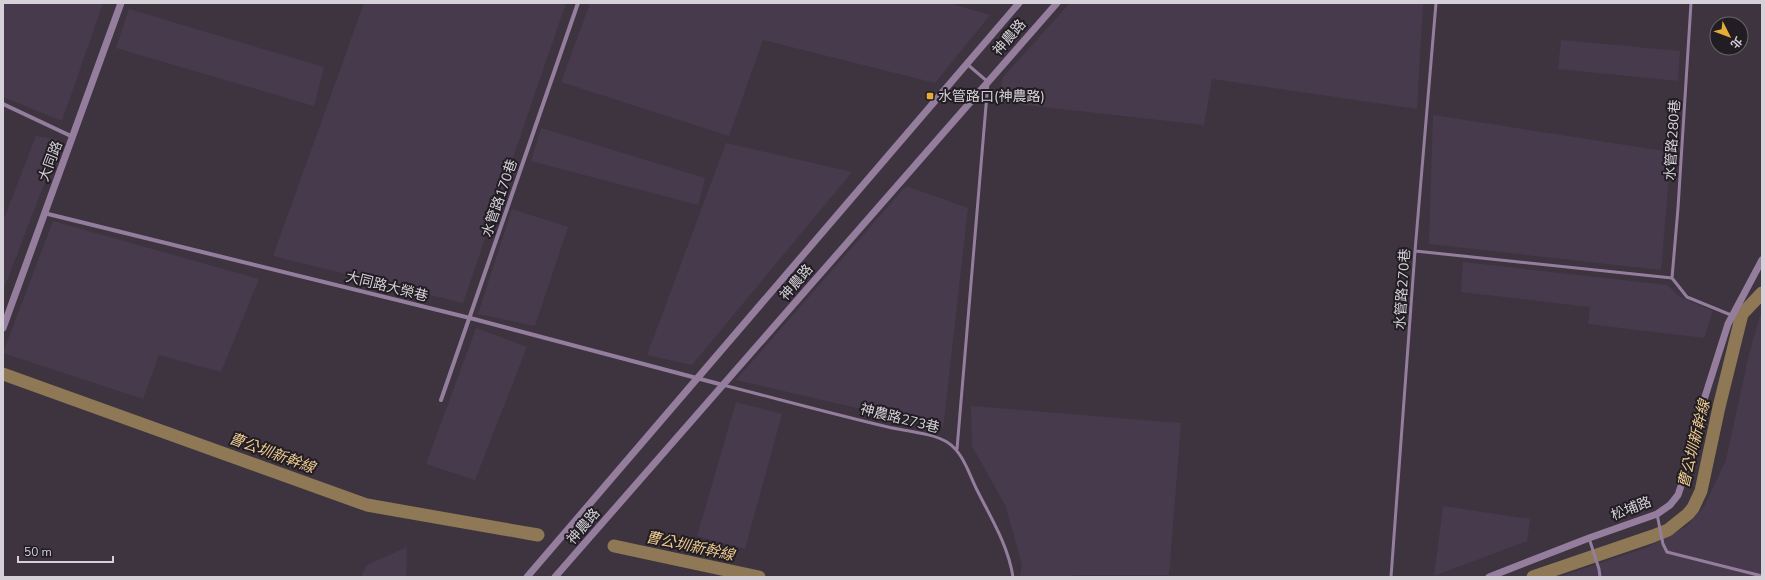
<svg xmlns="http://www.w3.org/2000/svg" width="1765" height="580" viewBox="0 0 1765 580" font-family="'Nunito Sans','Noto Sans TC',sans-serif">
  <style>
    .built { fill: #473a4c }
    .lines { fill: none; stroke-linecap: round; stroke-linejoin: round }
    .canal { stroke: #8e7855; stroke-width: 13 }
    .service { stroke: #957e9d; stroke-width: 3 }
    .minor { stroke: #957e9d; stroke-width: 4 }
    .tertiary { stroke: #957e9d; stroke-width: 7 }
    .poi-dot { fill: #e7ac37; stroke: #211d23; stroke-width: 1.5 }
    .labels { text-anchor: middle; stroke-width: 4; stroke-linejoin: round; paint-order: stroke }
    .street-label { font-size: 14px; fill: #d6d0d8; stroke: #211d23 }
    .poi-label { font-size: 14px; fill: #d6d0d8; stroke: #211d23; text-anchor: start }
    .water-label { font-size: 15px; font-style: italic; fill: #eeca8f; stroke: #211d23 }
  </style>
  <rect width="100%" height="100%" fill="#3d3440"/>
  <path class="built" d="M3,3H103L62,121L3,97Z
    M364,3H566L463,303L273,256Z
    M590,3H949L990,15L935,83L763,40L729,136L561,82Z
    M1070,3H1423L1417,109L1212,79L1204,125L998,102L1003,77Z
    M129,9L324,67L314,106L116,48Z
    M1561,40L1680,51L1678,81L1558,69Z
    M1433,115L1671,152L1661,270L1429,244Z
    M541,128L705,178L698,205L531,161Z
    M36,136L61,140L3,291V221Z
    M726,143L852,172L692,365L647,355Z
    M906,186L968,208L943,428L736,380Z
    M512,209L568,227L535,326L478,314Z
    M53,221L259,279L221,372L159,355L143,399L3,353Z
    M1463,262L1667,285L1680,297L1713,311L1704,338L1588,324L1590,307L1461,292Z
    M1762,315V577H1559L1648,547L1687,526L1705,505L1726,460L1749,354L1760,316Z
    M476,328L527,347L475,480L426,464Z
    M736,402L782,414L745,549L697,536Z
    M971,406L1181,423L1169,575H1075L1062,577H1020L1022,565L1006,507L972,446Z
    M1443,506L1530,519L1527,541L1434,576Z
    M407,547L406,577H361L367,565Z"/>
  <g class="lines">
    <path class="canal" d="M3,374L367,505L538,535
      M614,546L759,577
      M1533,577L1653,536L1668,530L1688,514L1693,508L1701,491L1719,407L1742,314L1762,293"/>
    <path class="service" d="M1691,3L1678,208L1672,278L1687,297L1731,315
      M1415,251L1672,278
      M723,385C778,399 833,414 888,427C905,431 932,433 947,442C963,452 969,474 977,490C991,518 1008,545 1013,577
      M957,449L988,82L967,64
      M1657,514L1663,544L1667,552L1762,576
      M1589,538L1599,569L1600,577
      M1391,577L1415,251L1436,3"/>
    <path class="minor" d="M3,104L73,137
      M44,213L470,318L723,385
      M441,400L578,3"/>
    <path class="tertiary" d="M3,328L121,3
      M527,577L1019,3
      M555,577L1057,3
      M1489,577L1589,538L1657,514L1670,505L1678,495L1683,480L1702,406L1728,324L1762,260"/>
  </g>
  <rect class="poi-dot" x="926" y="92" width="8" height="8" rx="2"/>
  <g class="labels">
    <g class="street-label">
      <text transform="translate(1009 37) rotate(-49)" y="5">神農路</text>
      <text transform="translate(1672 140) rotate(-86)" y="5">水管路280巷</text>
      <text transform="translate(50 161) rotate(-69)" y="5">大同路</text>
      <text transform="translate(499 198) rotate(-71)" y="5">水管路170巷</text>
      <text transform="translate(796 282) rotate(-49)" y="5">神農路</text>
      <text transform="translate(387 286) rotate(14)" y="5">大同路大榮巷</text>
      <text transform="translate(1402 289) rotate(-86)" y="5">水管路270巷</text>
      <text transform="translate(900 418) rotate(14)" y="5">神農路273巷</text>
      <text transform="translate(1631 508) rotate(-21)" y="5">松埔路</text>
      <text transform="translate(583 526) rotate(-49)" y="5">神農路</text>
    </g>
    <g class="poi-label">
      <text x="938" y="101">水管路口(神農路)</text>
    </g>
    <g class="water-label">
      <text transform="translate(1694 444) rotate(-76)" y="5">曹公圳新幹線</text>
      <text transform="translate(272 453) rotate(20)" y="5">曹公圳新幹線</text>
      <text transform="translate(690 546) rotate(12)" y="5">曹公圳新幹線</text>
    </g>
  </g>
  <rect width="1765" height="580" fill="none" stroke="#d6d0d8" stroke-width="8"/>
  <g transform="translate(1729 36) rotate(132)"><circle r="19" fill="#211d23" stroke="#69656b"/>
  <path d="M0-3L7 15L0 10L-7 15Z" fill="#e7ac37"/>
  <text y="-6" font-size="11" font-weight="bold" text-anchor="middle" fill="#d6d0d8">北</text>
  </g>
  <path d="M18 556v6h95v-6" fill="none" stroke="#d6d0d8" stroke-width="2"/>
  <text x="24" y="556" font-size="12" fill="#d6d0d8" stroke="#211d23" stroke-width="3" paint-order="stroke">50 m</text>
</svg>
